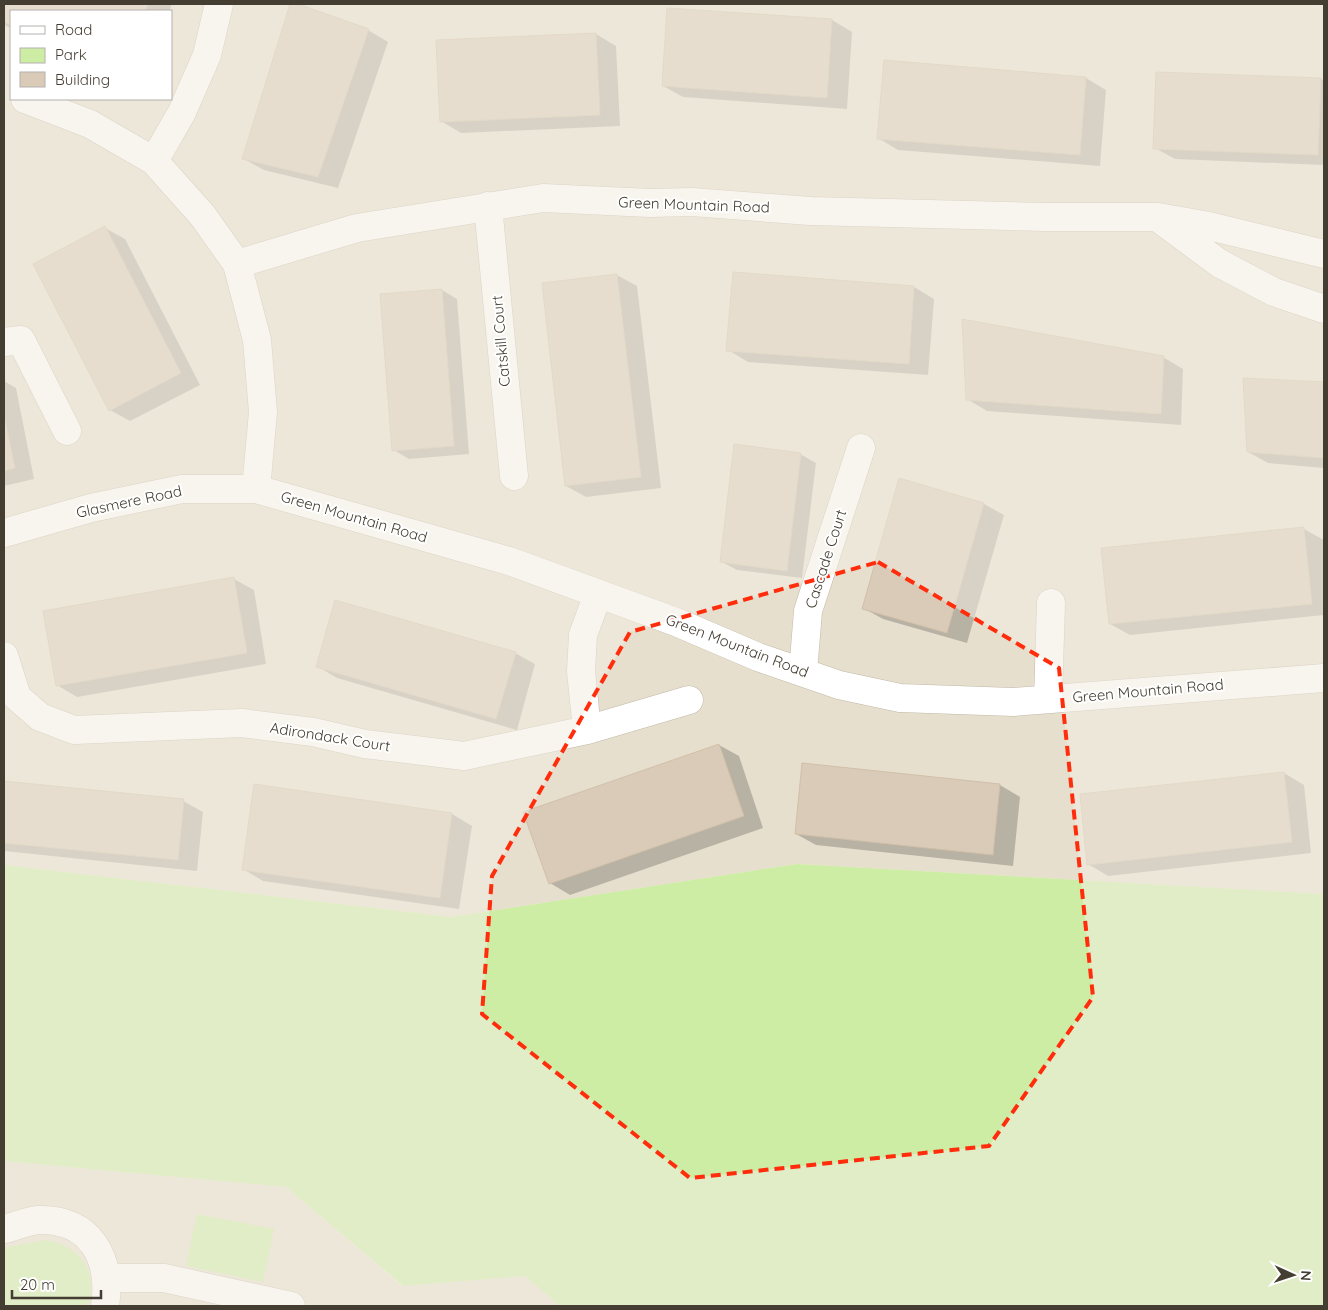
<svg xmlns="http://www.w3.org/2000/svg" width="1328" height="1310" viewBox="0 0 1328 1310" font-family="Quicksand,sans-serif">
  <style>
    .residential { fill: #e7dfce; fill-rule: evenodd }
    .green { fill: #cdeda4 }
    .shadow { fill: #0003 }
    .building { fill: #d9cbb8; stroke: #d1c0a8 }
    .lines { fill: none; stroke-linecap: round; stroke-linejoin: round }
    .minor-casing { stroke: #c1b8a6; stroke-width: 29 }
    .minor { stroke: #fff; stroke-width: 28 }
    .marked { fill: none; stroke: #ff2d0c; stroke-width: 4; stroke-dasharray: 10 6; stroke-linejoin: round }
    .labels { text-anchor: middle; stroke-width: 4; stroke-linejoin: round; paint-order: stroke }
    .street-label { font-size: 15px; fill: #443d31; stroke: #fff }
  </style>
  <rect width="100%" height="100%" fill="#f3ede1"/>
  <path class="residential" d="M4,4H1324V894L797,864L451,917L4,865ZM11,11H171V99H11Z
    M4,1161L286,1187L402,1286L525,1276L560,1306H4Z"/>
  <path class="green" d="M797,864L1324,894V1306H560L525,1276L403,1286L286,1187L4,1161V865L451,917Z
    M197,1214L274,1229L263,1282L186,1266Z
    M45,1240C78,1245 101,1272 87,1306H4V1248Z"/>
  <path class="shadow" d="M4,4H172L169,11H11V28L4,25Z
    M291,4L368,30L388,42L338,188L264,170L244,159Z
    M668,9L832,20L852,32L847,109L683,97L663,86Z
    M596,34L616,46L620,126L461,133L441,121Z
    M885,62L1086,78L1106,90L1100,166L898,150L878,138Z
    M1321,79L1324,81V165L1175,159L1155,148Z
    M105,228L125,239L200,385L130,421L110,410Z
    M734,273L914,287L934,299L928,375L748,362L728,350Z
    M617,275L637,286L661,488L586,497L566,486Z
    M442,290L457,299L469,454L409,459L394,450Z
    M1163,357L1183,369L1181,425L987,411L967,399Z
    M1244,380L1324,384V468L1268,463L1248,452Z
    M4,381L16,388L34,479L4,486Z
    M800,454L816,463L802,578L737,570L722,562Z
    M984,504L1004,515L967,643L883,619L863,608Z
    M1304,529L1324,540V615L1130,635L1110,624Z
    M234,579L254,590L266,664L77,697L57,685Z
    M515,653L535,664L517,730L337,678L317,666Z
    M719,745L739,756L763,828L570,895L550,883Z
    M803,765L1000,785L1020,797L1013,866L816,845L796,834Z
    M1284,773L1304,785L1311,853L1108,876L1088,864Z
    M4,782L183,801L203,812L197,871L4,851Z
    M452,814L472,826L459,909L263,881L243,869Z"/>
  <path class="building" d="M4,4H148L145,11H11V25L4,22Z
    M290,4H298L369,29L318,177L242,159Z
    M667,8L832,19L827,98L662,86Z
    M596,33L600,115L440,122L436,40Z
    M884,60L1086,77L1080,155L877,139Z
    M1156,72L1321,78L1318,155L1153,149Z
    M105,226L181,373L109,411L33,264Z
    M733,272L914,286L909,364L726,351Z
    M617,274L641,477L565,486L542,283Z
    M442,289L454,446L392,451L380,294Z
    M962,319L1164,356L1161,414L966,400Z
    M1243,378L1324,382V458L1247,452Z
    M4,415L15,468L4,471Z
    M734,444L801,453L787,571L720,562Z
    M899,478L984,503L947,633L862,609Z
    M1304,527L1312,604L1109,624L1101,548Z
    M234,577L247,653L56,686L43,611Z
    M335,600L516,652L496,719L316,667Z
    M719,744L744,816L549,884L523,812Z
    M802,763L1000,784L993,855L795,834Z
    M1284,772L1292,842L1087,865L1080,794Z
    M4,781L184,799L178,860L4,843Z
    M254,784L452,813L440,898L242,870Z"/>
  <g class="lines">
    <g class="minor-casing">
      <path id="minor" d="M25,99L90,124L154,161L203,216L237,264L257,340L263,412L256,489
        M154,161L182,112L207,55L219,4
        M488,206L514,476
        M1161,220L1219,263L1274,292L1324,309
        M237,264L357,228L543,198L650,203L692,202L810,211L1045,217H1158L1209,226L1324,254
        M4,342L21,340L67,431
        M4,533L91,508L182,489H256L509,561L676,622L758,657L839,685L900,698L1013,702L1324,678
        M4,656L17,697L40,717L74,730L242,723L313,732L365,744L464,756L587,730L689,700
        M803,672L808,611L861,448
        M1048,699L1051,603
        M587,730L581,671L583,635L598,594
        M4,1229C14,1227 27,1221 38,1220C91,1218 112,1259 105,1306
        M107,1278H164L291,1306"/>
    </g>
    <use href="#minor" class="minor"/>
  </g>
  <path d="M0 0H1328V1310H0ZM878,562L1059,668L1093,997L989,1146L690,1178L482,1014L492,876L630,632Z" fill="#f3ede1" fill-opacity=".55" fill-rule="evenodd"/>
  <path class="marked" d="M878,562L1059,668L1093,997L989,1146L690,1178L482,1014L492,876L630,632Z"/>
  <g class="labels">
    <g class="street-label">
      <text transform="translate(694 205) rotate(2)" y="5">Green Mountain Road</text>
      <text transform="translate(501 341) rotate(-95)" y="5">Catskill Court</text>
      <text transform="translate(129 502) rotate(-12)" y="5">Glasmere Road</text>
      <text transform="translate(354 517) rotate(16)" y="5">Green Mountain Road</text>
      <text transform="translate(826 559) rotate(-72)" y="5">Cascade Court</text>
      <text transform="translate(737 646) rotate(21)" y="5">Green Mountain Road</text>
      <text transform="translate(1148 691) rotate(-5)" y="5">Green Mountain Road</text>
      <text transform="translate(330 737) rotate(9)" y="5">Adirondack Court</text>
    </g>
  </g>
  <rect width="1328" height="1310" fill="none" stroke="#443d31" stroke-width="10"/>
  <rect x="10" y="10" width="162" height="90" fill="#ffffff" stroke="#b4b1ad"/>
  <rect x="20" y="26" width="25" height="8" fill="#ffffff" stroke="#b4b1ad"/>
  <text x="55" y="35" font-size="15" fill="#443d31">Road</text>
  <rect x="20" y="48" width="25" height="15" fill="#cdeda4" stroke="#b4b1ad"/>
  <text x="55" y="60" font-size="15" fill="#443d31">Park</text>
  <rect x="20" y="72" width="25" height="15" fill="#d9cbb8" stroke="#b4b1ad"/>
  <text x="55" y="85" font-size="15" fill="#443d31">Building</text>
  <g transform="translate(1293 1275) rotate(93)" stroke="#ffffff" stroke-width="4" paint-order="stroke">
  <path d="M0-4L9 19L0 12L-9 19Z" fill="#443d31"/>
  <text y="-8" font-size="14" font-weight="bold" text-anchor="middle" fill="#443d31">N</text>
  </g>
  <path d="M12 1290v8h89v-8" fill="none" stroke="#443d31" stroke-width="2.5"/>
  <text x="20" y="1290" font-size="15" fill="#443d31" stroke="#ffffff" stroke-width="4" paint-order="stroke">20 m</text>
</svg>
